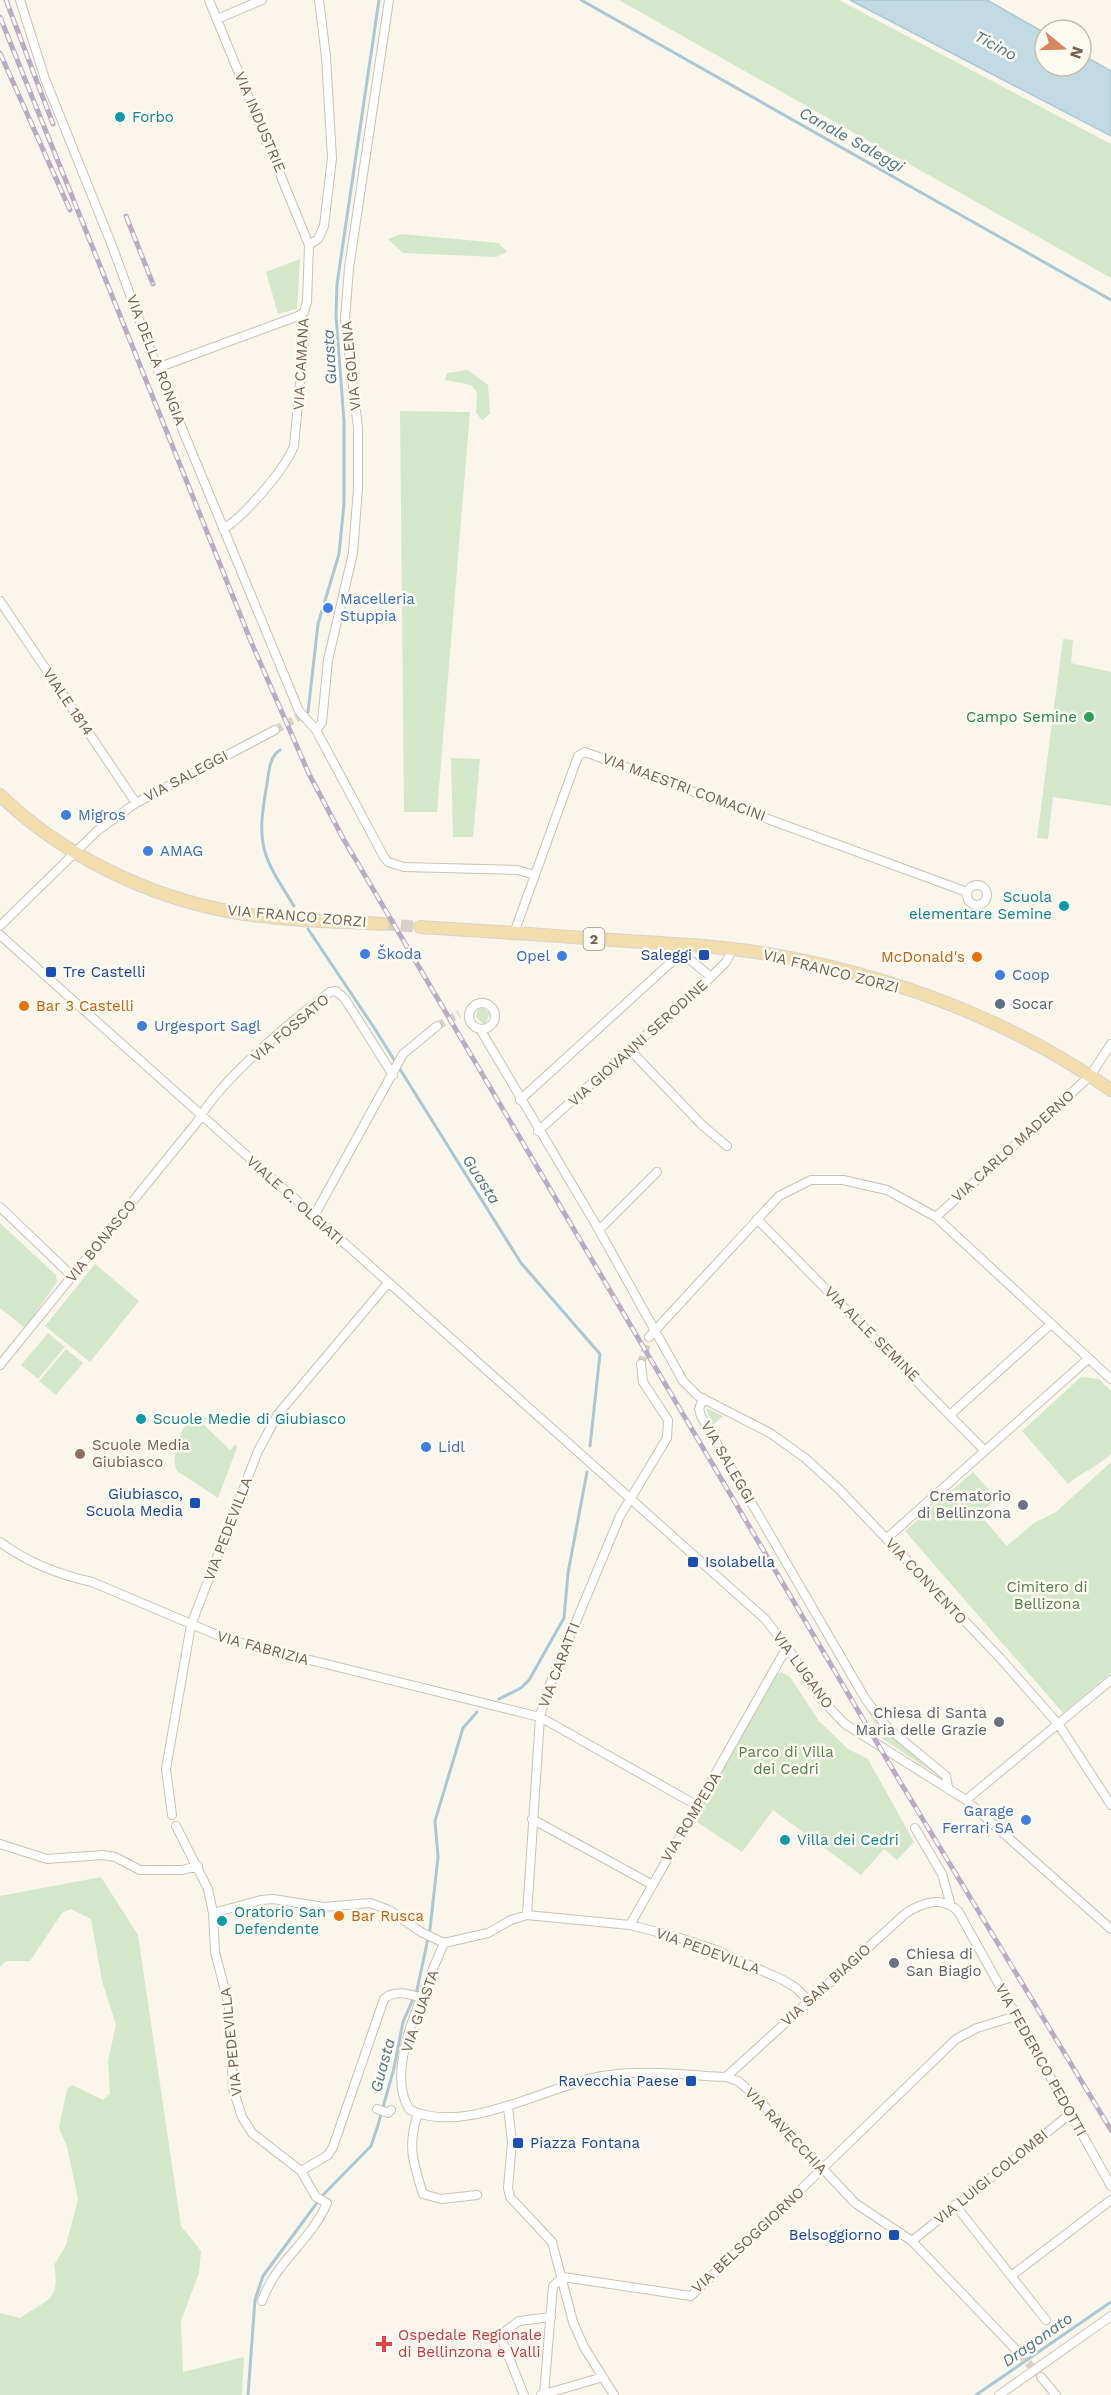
<svg xmlns="http://www.w3.org/2000/svg" width="1111" height="2395" viewBox="0 0 1111 2395" font-family="'Work Sans',sans-serif">
  <style>
    .green { fill: #d4e7cb }
    .water { fill: #c2dae2; stroke: #a9c8d3; stroke-width: 1.5 }
    .lines { fill: none; stroke-linecap: round; stroke-linejoin: round }
    .stream { stroke: #a9c8d3; stroke-width: 3 }
    .street-tunnel { stroke: #d8d1c5; stroke-width: 8; stroke-dasharray: 8 4; stroke-linecap: butt }
    .primary-tunnel { stroke: #d8d1c5; stroke-width: 12; stroke-dasharray: 12 6; stroke-linecap: butt }
    .street-casing { stroke: #ccc0b2; stroke-width: 10 }
    .primary-casing { stroke: #d8d3ce; stroke-width: 14 }
    .street { stroke: #fff; stroke-width: 8 }
    .primary { stroke: #f1deac; stroke-width: 12 }
    .rail-casing { stroke: #bbaac4; stroke-width: 5 }
    .rail { stroke: #fdfaf2; stroke-width: 3; stroke-dasharray: 9; stroke-linecap: butt }
    .culture-dot { fill: #0f9aa8; stroke: #fdfaf2; stroke-width: 2 }
    .shop-dot { fill: #3f7fe0; stroke: #fdfaf2; stroke-width: 2 }
    .leisure-dot { fill: #2e9e5b; stroke: #fdfaf2; stroke-width: 2 }
    .transit-dot { fill: #1a4fb4; stroke: #fdfaf2; stroke-width: 2 }
    .food-dot { fill: #e8710a; stroke: #fdfaf2; stroke-width: 2 }
    .service-dot { fill: #5c6f8a; stroke: #fdfaf2; stroke-width: 2 }
    .education-dot { fill: #8d6e63; stroke: #fdfaf2; stroke-width: 2 }
    .worship-dot { fill: #6b7280; stroke: #fdfaf2; stroke-width: 2 }
    .health-dot { fill: #e0444e; stroke: #fdfaf2; stroke-width: 2 }
    .labels { text-anchor: middle; stroke-width: 5; stroke-linejoin: round; paint-order: stroke }
    .shield { fill: #fdfaf2; stroke: #9c8f81; stroke-width: 1.5 }
    .shield-label { font-size: 14px; font-weight: bold; fill: #736151 }
    .culture-label { font-size: 15px; fill: #0d838f; stroke: #fdfaf2; text-anchor: start }
    .street-label { font-size: 15px; fill: #736151; stroke: #fdfaf2 }
    .shop-label { font-size: 15px; fill: #366cbe; stroke: #fdfaf2; text-anchor: start }
    .leisure-label { font-size: 15px; fill: #27864d; stroke: #fdfaf2; text-anchor: end }
    .transit-label { font-size: 15px; fill: #164399; stroke: #fdfaf2; text-anchor: end }
    .food-label { font-size: 15px; fill: #c56008; stroke: #fdfaf2; text-anchor: start }
    .service-label { font-size: 15px; fill: #4e5e75; stroke: #fdfaf2; text-anchor: start }
    .education-label { font-size: 15px; fill: #785e54; stroke: #fdfaf2; text-anchor: start }
    .worship-label { font-size: 15px; fill: #5b616d; stroke: #fdfaf2; text-anchor: end }
    .park-label { font-size: 15px; fill: #567d4e; stroke: #fdfaf2 }
    .health-label { font-size: 15px; fill: #be3a42; stroke: #fdfaf2; text-anchor: start }
    .water-label { font-size: 16px; font-style: italic; fill: #4d7483; stroke: #fdfaf2 }
  </style>
  <rect width="100%" height="100%" fill="#faf6ec"/>
  <path class="green" d="M619,0H839L1111,144V278Z
    M401,234L499,243L507,252L496,257L403,253L388,239Z
    M300,259L297,309L278,314L266,272Z
    M468,370L488,385L490,414L482,420L476,413L477,392L471,385L445,380L447,373Z
    M400,411L470,412L437,812H404Z
    M1063,639L1073,640L1071,663L1111,672V806L1053,797L1048,839L1037,838Z
    M451,758L480,759L473,837H453Z
    M482,1007L490,1013L485,1026L476,1017L478,1008Z
    M0,1223L56,1275L57,1282L25,1328L0,1308Z
    M95,1264L139,1301L90,1362L45,1326Z
    M48,1333L65,1347L38,1379L21,1365Z
    M66,1349L83,1363L56,1395L39,1381Z
    M1081,1377L1099,1379L1111,1391V1454C1097,1467 1082,1472 1068,1484L1022,1431Z
    M706,1409H708L723,1416L713,1425Z
    M194,1412L207,1418L203,1424L230,1450L236,1444L237,1448L218,1498L177,1471C169,1455 183,1425 194,1412Z
    M1111,1462V1673L1063,1713L905,1531L973,1472L996,1498L980,1515L1007,1546L1034,1523L1056,1512Z
    M781,1672L790,1677L819,1721L848,1749L868,1759L914,1842L897,1860L884,1849L861,1875L773,1810L742,1852L697,1822L700,1809L774,1677Z
    M862,1700L943,1779L883,1739Z
    M101,1877L138,1935L181,2226L201,2251L199,2273L181,2321L183,2372L244,2357L242,2395H0V2313L20,2318C47,2299 61,2301 54,2265L66,2245L78,2199L67,2147L59,2128L67,2089L72,2085L103,2100L110,2094L108,2061L116,2025L102,1981L91,1919L71,1909L62,1913L30,1961H6L0,1967V1896Z"/>
  <path class="water" d="M850,0H987L1045,33V66H1081V54L1111,71V136Z"/>
  <g class="lines">
    <path class="stream" d="M581,0L1111,300
      M308,712L318,624L339,554L344,504V421L336,316L337,284L379,0
      M280,750C269,757 269,772 267,784C256,845 261,854 294,906
      M308,929L373,1026L521,1263L600,1354L590,1446
      M499,1699L521,1688L529,1680L564,1618L568,1573L587,1472
      M248,2395L255,2300L263,2276L322,2196L371,2146L378,2125L394,2068L403,2022L417,1990L430,1929L438,1857L435,1821L463,1728L477,1712
      M976,2395L1111,2302"/>
    <path class="street-tunnel" d="M275,730L299,717
      M437,1026L459,1014
      M641,1364L649,1337
      M1020,2354L1038,2374"/>
    <path class="primary-tunnel" d="M383,924L420,927"/>
    <g class="street-casing">
      <path id="street" d="M20,0L45,79L111,243L157,368L299,711L316,730L384,857L388,862L404,867L517,870L535,875
        M217,19L262,0
        M309,245L318,239L324,226L332,158L326,57L319,0
        M157,368L298,316L304,312L307,302L309,245L209,0
        M223,529C244,517 285,469 294,446L305,330L301,314
        M0,601L136,803
        M316,730L322,722L328,660L353,553L358,488V428L345,319L349,268L389,0
        M967 895a10 10 0 1 1 20 0a10 10 0 1 1-20 0Z
        M0,926L97,831L136,803L275,730
        M514,933L578,756L585,752L967,892
        M0,935L765,1619L787,1647L820,1698L845,1724L966,1800L1111,1929
        M469 1016a13 13 0 1 1 26 0a13 13 0 1 1-26 0Z
        M480,1029L599,1230L683,1381L698,1396L770,1433L805,1458L839,1489L1001,1659L1059,1725L1111,1805
        M630,1050L702,1125L727,1146
        M520,1100L678,956L688,958L711,977
        M538,1131L711,977L726,962L733,949
        M0,1207L72,1276
        M314,1216L403,1054L437,1026
        M936,1217L1090,1076L1111,1044
        M757,1219L985,1451
        M599,1230L657,1172
        M649,1337L779,1196L811,1180H843L887,1190L936,1217L1111,1379
        M0,1365L197,1122C221,1079 290,1022 330,992L336,991L345,999L393,1075
        M703,1398L699,1409L701,1416L866,1700L888,1728L946,1776L948,1787
        M951,1414L1051,1324
        M887,1538L1088,1359
        M0,1542C27,1562 60,1575 92,1582L229,1640L540,1717L698,1806
        M966,1800L1111,1680
        M172,1815L166,1769L191,1625L258,1451L278,1414L388,1283
        M532,1819L651,1884
        M176,1826L208,1889L213,1913L215,1952L229,2006L233,2089L242,2117L252,2133L301,2171L316,2197L327,2203C311,2241 275,2262 262,2301
        M915,1828L942,1874L951,1906
        M0,1844L47,1859L103,1855L115,1857L140,1870H182L198,1866
        M213,1913L261,1900L273,1899L324,1907L370,1903L389,1910L421,1932L444,1943
        M527,1915L540,1717L546,1694L620,1516L667,1438L668,1420L643,1382L641,1364
        M630,1925L787,1647
        M444,1943C428,1983 382,2070 410,2110C466,2136 546,2086 602,2076C643,2069 685,2075 726,2077L738,2081L752,2093L855,2203L912,2241L1020,2354
        M444,1943L488,1933L511,1920L527,1915L630,1925L677,1937L713,1949L783,1980L796,1988L809,2001
        M726,2077L906,1913C922,1903 942,1895 958,1911L1111,2186
        M508,2107L512,2142L508,2188L510,2197L552,2242L573,2322L584,2347L614,2395
        M377,2109L388,2113L391,2110
        M418,2113C407,2146 413,2162 423,2194L441,2199L477,2195
        M301,2171L328,2155L333,2147L384,1999C394,1989 410,1994 422,1998
        M955,2205L1046,2320
        M912,2241L1070,2114
        M1011,2276L1111,2200
        M563,2277L691,2296L956,2039L977,2028L1016,2016
        M1041,2377L1056,2395
        M544,2394L553,2286L563,2277
        M524,2395L500,2335L519,2321L551,2317
        M541,2395L603,2377
        M999,2395L1111,2316"/>
    </g>
    <g class="primary-casing">
      <path id="primary" d="M0,795C62,855 148,897 233,912C283,921 334,921 383,924
        M420,927C489,931 559,936 628,941C675,944 722,946 768,954C890,975 1009,1019 1111,1090"/>
    </g>
    <use href="#street" class="street"/>
    <use href="#primary" class="primary"/>
    <g class="rail-casing">
      <path id="rail" d="M6,0L53,124
        M0,17L252,644L309,774L344,840L899,1780L1111,2130
        M0,53L70,210
        M126,216L153,284"/>
    </g>
    <use href="#rail" class="rail"/>
  </g>
  <g class="culture-dot">
    <circle cx="120" cy="117" r="6"/>
    <circle cx="1064" cy="906" r="6"/>
    <circle cx="141" cy="1419" r="6"/>
    <circle cx="785" cy="1840" r="6"/>
    <circle cx="222" cy="1921" r="6"/>
  </g>
  <g class="shop-dot">
    <circle cx="328" cy="608" r="6"/>
    <circle cx="66" cy="815" r="6"/>
    <circle cx="148" cy="851" r="6"/>
    <circle cx="365" cy="954" r="6"/>
    <circle cx="562" cy="956" r="6"/>
    <circle cx="1000" cy="975" r="6"/>
    <circle cx="142" cy="1026" r="6"/>
    <circle cx="426" cy="1447" r="6"/>
    <circle cx="1026" cy="1820" r="6"/>
  </g>
  <circle class="leisure-dot" cx="1089" cy="717" r="6"/>
  <g class="transit-dot">
    <rect x="698" y="949" width="12" height="12" rx="3"/>
    <rect x="45" y="966" width="12" height="12" rx="3"/>
    <rect x="189" y="1497" width="12" height="12" rx="3"/>
    <rect x="687" y="1556" width="12" height="12" rx="3"/>
    <rect x="685" y="2075" width="12" height="12" rx="3"/>
    <rect x="512" y="2137" width="12" height="12" rx="3"/>
    <rect x="888" y="2229" width="12" height="12" rx="3"/>
  </g>
  <g class="food-dot">
    <circle cx="977" cy="957" r="6"/>
    <circle cx="24" cy="1006" r="6"/>
    <circle cx="339" cy="1916" r="6"/>
  </g>
  <circle class="service-dot" cx="1000" cy="1004" r="6"/>
  <circle class="education-dot" cx="80" cy="1454" r="6"/>
  <g class="worship-dot">
    <circle cx="1023" cy="1505" r="6"/>
    <circle cx="999" cy="1722" r="6"/>
    <circle cx="894" cy="1963" r="6"/>
  </g>
  <path class="health-dot" d="M381 2335h6v6h6v6h-6v6h-6v-6h-6v-6h6z"/>
  <g class="labels">
    <rect class="shield" x="583.5" y="928" width="21" height="22" rx="4.5"/>
    <g class="shield-label">
      <text x="594" y="944">2</text>
    </g>
    <g class="culture-label">
      <text x="132" y="122">Forbo</text>
      <text x="1052" y="902" text-anchor="end">Scuola<tspan x="1052" dy="17">elementare Semine</tspan></text>
      <text x="153" y="1424">Scuole Medie di Giubiasco</text>
      <text x="797" y="1845">Villa dei Cedri</text>
      <text x="234" y="1917">Oratorio San<tspan x="234" dy="17">Defendente</tspan></text>
    </g>
    <g class="street-label">
      <text transform="translate(260 122) rotate(67)" y="5">VIA INDUSTRIE</text>
      <text transform="translate(156 360) rotate(69)" y="5">VIA DELLA RONGIA</text>
      <text transform="translate(301 364) rotate(-87)" y="5">VIA CAMANA</text>
      <text transform="translate(351 366) rotate(-96)" y="5">VIA GOLENA</text>
      <text transform="translate(68 702) rotate(56)" y="5">VIALE 1814</text>
      <text transform="translate(186 776) rotate(-28)" y="5">VIA SALEGGI</text>
      <text transform="translate(684 787) rotate(20)" y="5">VIA MAESTRI COMACINI</text>
      <text transform="translate(297 916) rotate(5)" y="5">VIA FRANCO ZORZI</text>
      <text transform="translate(831 971) rotate(14)" y="5">VIA FRANCO ZORZI</text>
      <text transform="translate(290 1028) rotate(-40)" y="5">VIA FOSSATO</text>
      <text transform="translate(638 1043) rotate(-42)" y="5">VIA GIOVANNI SERODINE</text>
      <text transform="translate(1013 1146) rotate(-42)" y="5">VIA CARLO MADERNO</text>
      <text transform="translate(295 1200) rotate(42)" y="5">VIALE C. OLGIATI</text>
      <text transform="translate(101 1241) rotate(-51)" y="5">VIA BONASCO</text>
      <text transform="translate(872 1334) rotate(45)" y="5">VIA ALLE SEMINE</text>
      <text transform="translate(728 1462) rotate(60)" y="5">VIA SALEGGI</text>
      <text transform="translate(228 1529) rotate(-69)" y="5">VIA PEDEVILLA</text>
      <text transform="translate(926 1581) rotate(47)" y="5">VIA CONVENTO</text>
      <text transform="translate(263 1648) rotate(15)" y="5">VIA FABRIZIA</text>
      <text transform="translate(559 1665) rotate(-69)" y="5">VIA CARATTI</text>
      <text transform="translate(803 1670) rotate(54)" y="5">VIA LUGANO</text>
      <text transform="translate(691 1817) rotate(-59)" y="5">VIA ROMPEDA</text>
      <text transform="translate(708 1951) rotate(20)" y="5">VIA PEDEVILLA</text>
      <text transform="translate(826 1985) rotate(-42)" y="5">VIA SAN BIAGIO</text>
      <text transform="translate(420 2011) rotate(-71)" y="5">VIA GUASTA</text>
      <text transform="translate(231 2042) rotate(-96)" y="5">VIA PEDEVILLA</text>
      <text transform="translate(1041 2060) rotate(61)" y="5">VIA FEDERICO PEDOTTI</text>
      <text transform="translate(786 2131) rotate(47)" y="5">VIA RAVECCHIA</text>
      <text transform="translate(991 2177) rotate(-39)" y="5">VIA LUIGI COLOMBI</text>
      <text transform="translate(748 2240) rotate(-43)" y="5">VIA BELSOGGIORNO</text>
    </g>
    <g class="shop-label">
      <text x="340" y="604">Macelleria<tspan x="340" dy="17">Stuppia</tspan></text>
      <text x="78" y="820">Migros</text>
      <text x="160" y="856">AMAG</text>
      <text x="377" y="959">Škoda</text>
      <text x="550" y="961" text-anchor="end">Opel</text>
      <text x="1012" y="980">Coop</text>
      <text x="154" y="1031">Urgesport Sagl</text>
      <text x="438" y="1452">Lidl</text>
      <text x="1014" y="1816" text-anchor="end">Garage<tspan x="1014" dy="17">Ferrari SA</tspan></text>
    </g>
    <g class="leisure-label">
      <text x="1077" y="722">Campo Semine</text>
    </g>
    <g class="transit-label">
      <text x="692" y="960">Saleggi</text>
      <text x="63" y="977" text-anchor="start">Tre Castelli</text>
      <text x="183" y="1499">Giubiasco,<tspan x="183" dy="17">Scuola Media</tspan></text>
      <text x="705" y="1567" text-anchor="start">Isolabella</text>
      <text x="679" y="2086">Ravecchia Paese</text>
      <text x="530" y="2148" text-anchor="start">Piazza Fontana</text>
      <text x="882" y="2240">Belsoggiorno</text>
    </g>
    <g class="food-label">
      <text x="965" y="962" text-anchor="end">McDonald's</text>
      <text x="36" y="1011">Bar 3 Castelli</text>
      <text x="351" y="1921">Bar Rusca</text>
    </g>
    <g class="service-label">
      <text x="1012" y="1009">Socar</text>
    </g>
    <g class="education-label">
      <text x="92" y="1450">Scuole Media<tspan x="92" dy="17">Giubiasco</tspan></text>
    </g>
    <g class="worship-label">
      <text x="1011" y="1501">Crematorio<tspan x="1011" dy="17">di Bellinzona</tspan></text>
      <text x="987" y="1718">Chiesa di Santa<tspan x="987" dy="17">Maria delle Grazie</tspan></text>
      <text x="906" y="1959" text-anchor="start">Chiesa di<tspan x="906" dy="17">San Biagio</tspan></text>
    </g>
    <g class="park-label">
      <text x="1047" y="1592">Cimitero di<tspan x="1047" dy="17">Bellizona</tspan></text>
      <text x="786" y="1757">Parco di Villa<tspan x="786" dy="17">dei Cedri</tspan></text>
    </g>
    <g class="health-label">
      <text x="398" y="2340">Ospedale Regionale<tspan x="398" dy="17">di Bellinzona e Valli</tspan></text>
    </g>
    <g class="water-label">
      <text transform="translate(996 45) rotate(28)" y="6">Ticino</text>
      <text transform="translate(852 139) rotate(29)" y="6">Canale Saleggi</text>
      <text transform="translate(329 357) rotate(-93)" y="6">Guasta</text>
      <text transform="translate(482 1179) rotate(57)" y="6">Guasta</text>
      <text transform="translate(382 2065) rotate(-75)" y="6">Guasta</text>
      <text transform="translate(1037 2339) rotate(-35)" y="6">Dragonato</text>
    </g>
  </g>
  <g transform="translate(1063 48) rotate(109)"><circle r="28" fill="#fdfaf2" stroke="#c6bdb2" stroke-width="1.5"/>
  <path d="M0-4.5L10 22L0 15L-10 22Z" fill="#d58660"/>
  <text y="-9" font-size="16" font-weight="bold" text-anchor="middle" fill="#736151">N</text>
  </g>
</svg>
